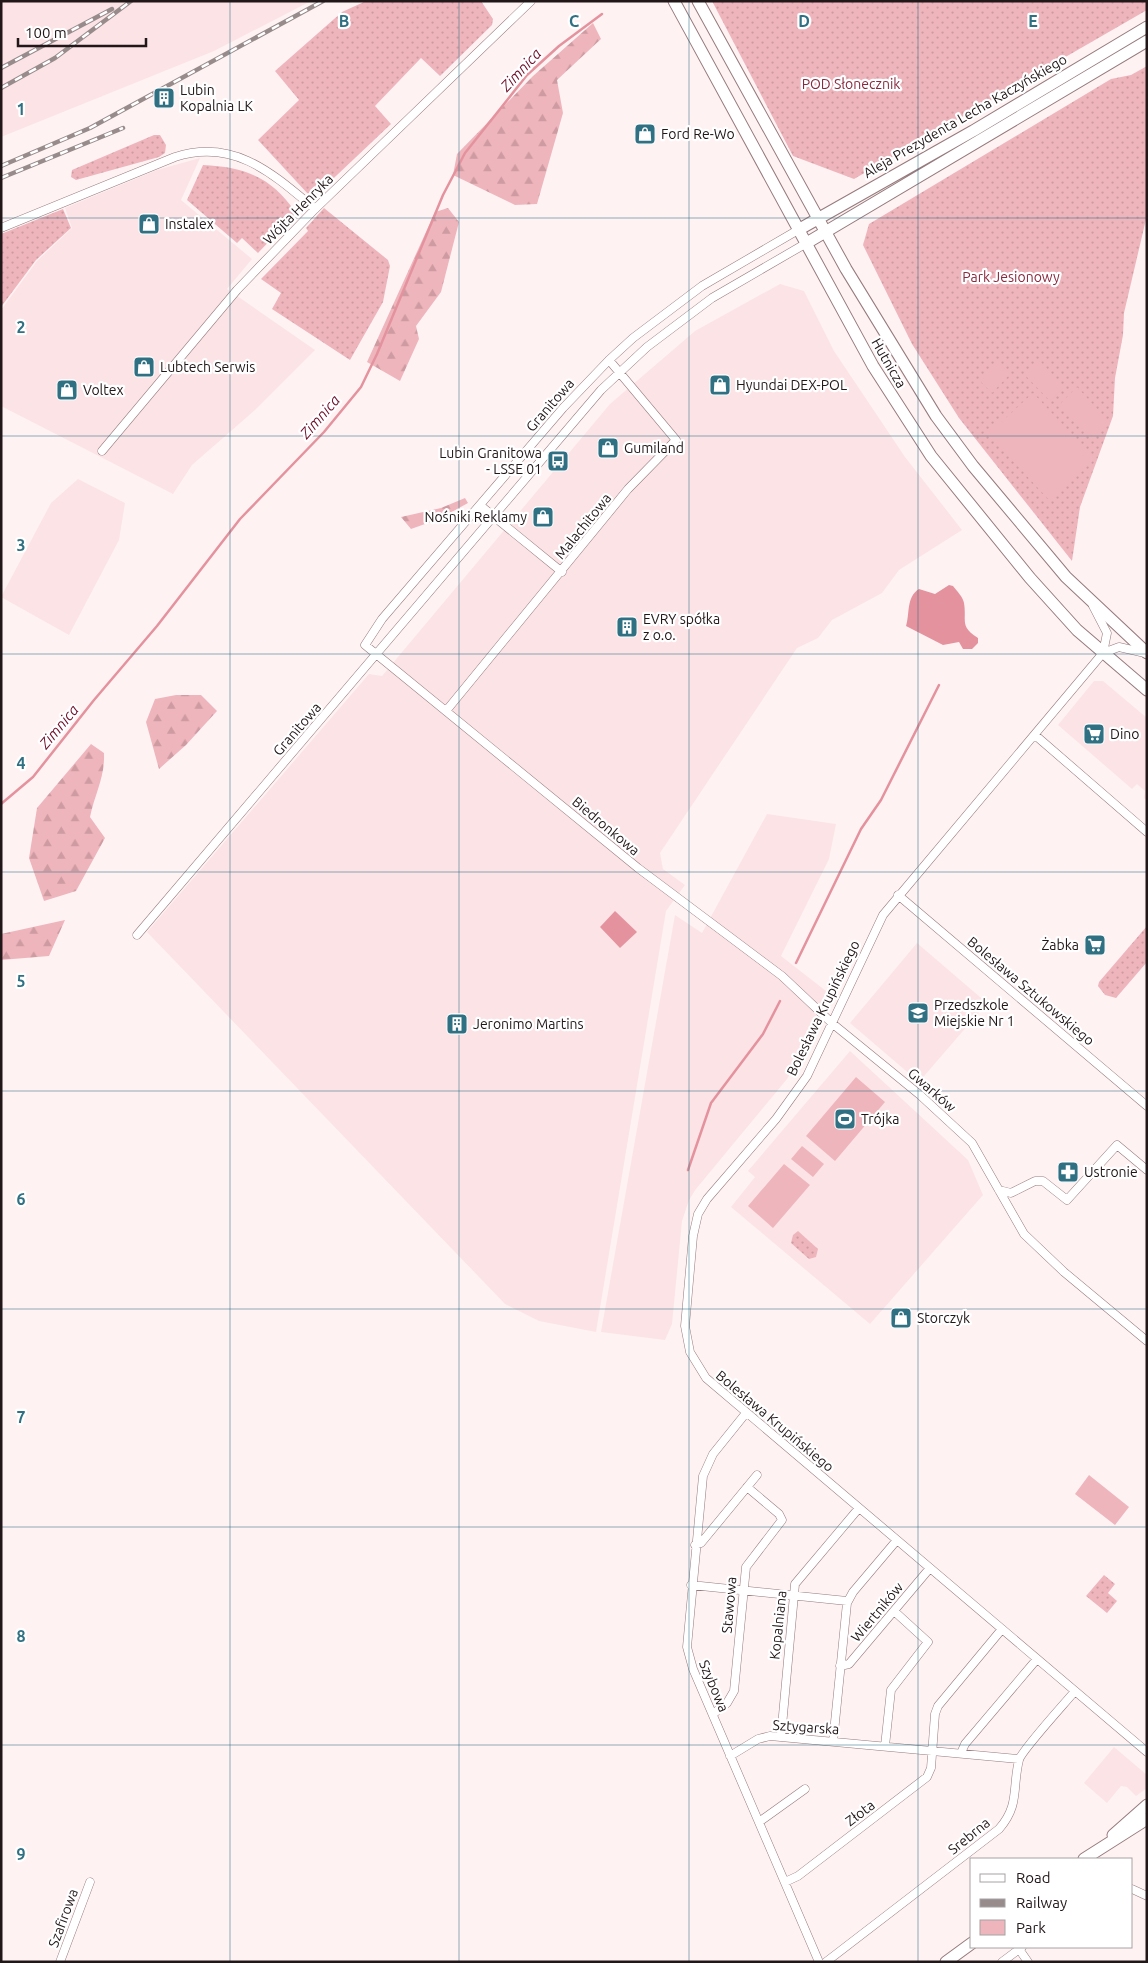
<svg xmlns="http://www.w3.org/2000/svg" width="1148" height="1963" viewBox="0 0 1148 1963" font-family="Ubuntu,sans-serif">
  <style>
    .built { fill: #fce3e6 }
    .green { fill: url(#green-dots) }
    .forest { fill: url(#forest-firs) }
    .pitch { fill: #efb5bc }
    .water { fill: #e4939e }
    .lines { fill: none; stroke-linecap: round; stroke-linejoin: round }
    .stream { stroke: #e4939e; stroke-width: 2.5 }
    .street-casing { stroke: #967a7d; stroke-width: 9 }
    .secondary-casing { stroke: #967a7d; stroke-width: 13 }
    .street { stroke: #fff; stroke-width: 8 }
    .secondary { stroke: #fff; stroke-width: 11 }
    .rail-casing { stroke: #978b8c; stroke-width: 4.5 }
    .rail { stroke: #fff; stroke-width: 2.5; stroke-dasharray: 8; stroke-linecap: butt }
    .grid { fill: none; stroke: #2f7083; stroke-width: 1; stroke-opacity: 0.55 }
    .labels { text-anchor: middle; stroke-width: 4.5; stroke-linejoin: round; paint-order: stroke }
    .park-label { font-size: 14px; fill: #882a3f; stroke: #fff }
    .poi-label { font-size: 14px; fill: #211618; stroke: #fff; text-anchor: start }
    .street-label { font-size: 14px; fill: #211618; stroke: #fff }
    .water-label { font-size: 15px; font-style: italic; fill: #6f0f2b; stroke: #fff }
    .grid-label { font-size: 16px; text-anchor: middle; font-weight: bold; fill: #2f7083; stroke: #fff; stroke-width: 4.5; stroke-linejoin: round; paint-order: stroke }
  </style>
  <defs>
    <pattern id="green-dots" width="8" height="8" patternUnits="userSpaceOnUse" patternTransform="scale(1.25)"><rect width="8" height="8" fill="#efb5bc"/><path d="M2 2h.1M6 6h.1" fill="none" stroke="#cd9ba1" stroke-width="1.8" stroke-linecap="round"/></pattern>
    <pattern id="forest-firs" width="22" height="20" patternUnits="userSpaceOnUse" patternTransform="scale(1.25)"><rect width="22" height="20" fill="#efb5bc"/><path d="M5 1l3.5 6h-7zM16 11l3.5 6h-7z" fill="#cd9ba1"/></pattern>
  </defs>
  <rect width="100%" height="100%" fill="#fff2f3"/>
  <path class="built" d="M1,1H311L214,51L1,137Z
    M200,158L181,200L252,259L227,289L315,350L255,410L192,465L173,494L1,406V310L37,261L72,228L65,208L157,170Z
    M780,284L804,291L834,351L905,457L962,530L899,570L882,593L832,620L818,638L797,648L660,853L663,869L685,885L666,911L596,1332L539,1321L505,1304L147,932L369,674L382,676L610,404L695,331Z
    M78,479L125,503L119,540L69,635L1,597L51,503Z
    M1094,681H1103L1147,718V800L1144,798L1145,791L1137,784L1132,789L1058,725Z
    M767,814L836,824L829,859L781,956L826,991L803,1051L787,1079L696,1189L689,1200L682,1221L672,1324L665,1340L601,1332L675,915L702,933Z
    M917,943L987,1003L919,1082L850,1023Z
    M850,1051L968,1160L983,1195L870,1324L731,1207L755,1177L748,1171Z
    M1114,1747L1147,1775V1788L1136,1796L1127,1787L1121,1786L1107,1803L1084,1783Z"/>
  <path class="green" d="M366,1H481L493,19L492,25L440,76L421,58L375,106L391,124L318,193L308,194L258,140L299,100L275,71L342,12Z
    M712,1H1147V10L854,179L793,156Z
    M1147,66V215L1124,313L1123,335L1115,378L1113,416L1080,507L1072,561L959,418L912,344L863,245L869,224L1111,79L1131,75Z
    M154,135H160L166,145L165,153L159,157L76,180L71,177L72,170Z
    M203,165C245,167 272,177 296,213L258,253L242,238L237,243L187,200Z
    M324,208L388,260L390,266L383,302L350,360L272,309L281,293L261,279L308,231L306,228Z
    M63,209L71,228L36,260L1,307V234Z
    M1147,926V962L1116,998L1105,995L1098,986L1099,982Z
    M798,1231L818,1249L816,1257L809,1259L791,1243L793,1235Z
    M1104,1575L1115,1584L1108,1593L1117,1601L1107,1613L1086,1596Z"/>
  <path class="forest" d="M593,23L601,39L557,80L563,113L537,204L515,205L453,175L457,154L533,76Z
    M448,208L459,222L441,292L416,326L419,339L400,381L367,362L435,212Z
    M465,498L468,503L439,519L411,529L401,517L441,508Z
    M176,695H201L217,711L186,745L159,769L146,722L155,699Z
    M91,744L104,753C105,778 95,793 90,817L105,838L76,891L44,901L29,858L37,808Z
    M65,920L49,956L1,960V934Z"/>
  <path class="pitch" d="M1040,361L1064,387L1050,401L1025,375Z
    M999,363L1010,374L992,393L981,382Z
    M1077,387L1109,422L1093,438L1061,403Z
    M1033,393L1095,459L1050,501L988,434Z
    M856,1077L885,1102L835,1161L806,1136Z
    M802,1146L824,1164L813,1177L791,1159Z
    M784,1164L810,1185L773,1228L748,1206Z
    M1089,1475L1129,1507L1115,1525L1075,1494Z"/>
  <path class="water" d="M949,585L953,586C957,591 963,597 964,603C967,621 959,626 978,638V643L972,649H963L959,642L943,645L906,626C910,614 906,597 919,589L935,594Z
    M615,911L637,932L620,948L600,927Z"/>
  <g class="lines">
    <path class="stream" d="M1,804L33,777L94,700L157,626L240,519L324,432L361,387L377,354L443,195L465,153L527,75L559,46L602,14
      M796,963L861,829L881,800L939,685
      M688,1170L711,1103L763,1034L780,1001"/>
    <g class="street-casing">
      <path id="street" d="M1,228L175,157C234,138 272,173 315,209
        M798,230L702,286L633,338L609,360L563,408L382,619L365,645L638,868L782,976L833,1024L920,1095L972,1143L1024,1234L1064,1272L1147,1341
        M102,451L237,290L315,209L531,1
        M481,506L562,572
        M1093,606L1107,633L1103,653L883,915L807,1076L776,1119L707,1199L698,1214L693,1236L685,1326L690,1352L706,1378L1147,1752
        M1103,653L1119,647L1145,653
        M446,711L628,489L676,440L609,360
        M1035,735L1147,832
        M898,895L1147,1106
        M137,935L601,390L647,347L712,298L805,244
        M999,1190L1011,1193L1035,1181H1043L1067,1200L1117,1145L1147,1170
        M746,1413L713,1454L703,1476L687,1647L693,1669L819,1962
        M695,1545L701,1543L757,1475
        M691,1585L847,1601
        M840,1666L849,1664L930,1568
        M713,1714L727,1703L734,1691L746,1567L782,1520L779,1514L747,1487
        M781,1737L795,1584L859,1508
        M833,1742L847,1603L853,1592L897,1540
        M885,1746L891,1690L928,1642L894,1611
        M961,1753L965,1744L1037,1659
        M730,1756L758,1739L770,1736L1019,1759
        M759,1822L805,1789
        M785,1882L798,1876L927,1777L931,1768L935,1714L938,1706L1002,1629
        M1132,1889L1147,1896
        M1019,1949L1028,1962
        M60,1962L90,1882
        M826,1962L999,1829C1020,1805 1012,1788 1019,1760C1021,1751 1066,1702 1075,1691
        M1002,1962L1022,1947"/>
    </g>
    <g class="secondary-casing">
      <path id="secondary" d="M674,1L873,366L931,456L1030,578L1077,630L1147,690
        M698,1L846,269L936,416L973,466L1066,577L1147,653
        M798,230L973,131L1147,27
        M805,244L1147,41
        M1113,1835L1147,1805
        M1084,1859L1147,1819
        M946,1962L972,1943"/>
    </g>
    <use href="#street" class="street"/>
    <use href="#secondary" class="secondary"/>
    <g class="rail-casing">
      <path id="rail" d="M1,68L112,9
        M1,88L55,58L131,1
        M1,166L90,128L323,1
        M1,178L123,128"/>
    </g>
    <use href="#rail" class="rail"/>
  </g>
  <path class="grid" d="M230,1V1962M459,1V1962M689,1V1962M918,1V1962M1,218H1147M1,436H1147M1,654H1147M1,872H1147M1,1091H1147M1,1309H1147M1,1527H1147M1,1745H1147"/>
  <defs>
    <g id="building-square" transform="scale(1.125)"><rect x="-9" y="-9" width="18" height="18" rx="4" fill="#2f7083" stroke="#fff"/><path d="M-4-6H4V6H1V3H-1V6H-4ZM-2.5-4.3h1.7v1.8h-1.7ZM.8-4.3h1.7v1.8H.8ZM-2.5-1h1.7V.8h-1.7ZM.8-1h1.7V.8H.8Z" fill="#fff"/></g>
    <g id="shop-square" transform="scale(1.125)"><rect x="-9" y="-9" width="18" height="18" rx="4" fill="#2f7083" stroke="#fff"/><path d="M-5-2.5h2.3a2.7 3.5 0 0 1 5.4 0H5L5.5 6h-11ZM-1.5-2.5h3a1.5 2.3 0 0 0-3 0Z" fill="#fff"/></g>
    <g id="bus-square" transform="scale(1.125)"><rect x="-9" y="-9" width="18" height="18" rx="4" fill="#2f7083" stroke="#fff"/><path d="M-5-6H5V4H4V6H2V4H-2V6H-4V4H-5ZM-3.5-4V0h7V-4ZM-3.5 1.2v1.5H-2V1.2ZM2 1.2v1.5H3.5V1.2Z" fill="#fff"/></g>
    <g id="supermarket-square" transform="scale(1.125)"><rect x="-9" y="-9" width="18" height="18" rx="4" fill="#2f7083" stroke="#fff"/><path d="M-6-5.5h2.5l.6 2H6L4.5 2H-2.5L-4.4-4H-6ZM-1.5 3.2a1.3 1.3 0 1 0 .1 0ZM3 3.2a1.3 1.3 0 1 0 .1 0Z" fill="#fff"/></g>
    <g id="school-square" transform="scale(1.125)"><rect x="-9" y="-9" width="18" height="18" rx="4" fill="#2f7083" stroke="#fff"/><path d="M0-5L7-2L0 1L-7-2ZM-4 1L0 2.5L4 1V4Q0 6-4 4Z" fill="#fff"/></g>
    <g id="stadium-square" transform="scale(1.125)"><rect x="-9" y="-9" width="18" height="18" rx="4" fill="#2f7083" stroke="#fff"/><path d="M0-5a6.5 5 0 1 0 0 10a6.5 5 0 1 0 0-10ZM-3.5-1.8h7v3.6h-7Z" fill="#fff"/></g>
    <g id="pharmacy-square" transform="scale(1.125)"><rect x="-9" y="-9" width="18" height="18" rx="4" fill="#2f7083" stroke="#fff"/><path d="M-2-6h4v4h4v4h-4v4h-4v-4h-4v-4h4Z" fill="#fff"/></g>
  </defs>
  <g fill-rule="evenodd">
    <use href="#building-square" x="164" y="98"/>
    <use href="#shop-square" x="645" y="134"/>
    <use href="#shop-square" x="149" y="224"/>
    <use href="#shop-square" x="144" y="367"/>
    <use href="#shop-square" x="720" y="385"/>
    <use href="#shop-square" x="67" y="390"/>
    <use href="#shop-square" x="608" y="448"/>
    <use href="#bus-square" x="558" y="461"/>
    <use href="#shop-square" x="543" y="517"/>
    <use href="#building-square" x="627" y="627"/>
    <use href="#supermarket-square" x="1094" y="734"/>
    <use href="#supermarket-square" x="1095" y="945"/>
    <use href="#school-square" x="918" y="1013"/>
    <use href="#building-square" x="457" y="1024"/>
    <use href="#stadium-square" x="845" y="1119"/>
    <use href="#pharmacy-square" x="1068" y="1172"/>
    <use href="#shop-square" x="901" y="1318"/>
  </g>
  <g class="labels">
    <g class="park-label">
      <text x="851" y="89">POD Słonecznik</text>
      <text x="1011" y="282">Park Jesionowy</text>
    </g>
    <g class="poi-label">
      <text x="180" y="95">Lubin<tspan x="180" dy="16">Kopalnia LK</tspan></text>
      <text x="661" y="139">Ford Re-Wo</text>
      <text x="165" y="229">Instalex</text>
      <text x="160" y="372">Lubtech Serwis</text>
      <text x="736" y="390">Hyundai DEX-POL</text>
      <text x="83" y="395">Voltex</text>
      <text x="624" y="453">Gumiland</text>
      <text x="542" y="458" text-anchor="end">Lubin Granitowa<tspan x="542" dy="16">- LSSE 01</tspan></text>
      <text x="527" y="522" text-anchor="end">Nośniki Reklamy</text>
      <text x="643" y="624">EVRY spółka<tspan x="643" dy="16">z o.o.</tspan></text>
      <text x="1110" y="739">Dino</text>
      <text x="1079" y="950" text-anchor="end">Żabka</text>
      <text x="934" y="1010">Przedszkole<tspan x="934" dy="16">Miejskie Nr 1</tspan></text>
      <text x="473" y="1029">Jeronimo Martins</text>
      <text x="861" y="1124">Trójka</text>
      <text x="1084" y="1177">Ustronie</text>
      <text x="917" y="1323">Storczyk</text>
    </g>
    <g class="street-label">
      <text transform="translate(965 116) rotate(-30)" y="5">Aleja Prezydenta Lecha Kaczyńskiego</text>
      <text transform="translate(298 209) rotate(-45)" y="5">Wójta Henryka</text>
      <text transform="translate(889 363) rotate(60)" y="5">Hutnicza</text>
      <text transform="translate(550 405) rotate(-49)" y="5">Granitowa</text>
      <text transform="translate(583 526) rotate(-51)" y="5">Malachitowa</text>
      <text transform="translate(297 729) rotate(-49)" y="5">Granitowa</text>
      <text transform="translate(606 826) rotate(40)" y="5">Biedronkowa</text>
      <text transform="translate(1031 991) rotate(40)" y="5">Bolesława Sztukowskiego</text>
      <text transform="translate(823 1008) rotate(-64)" y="5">Bolesława Krupińskiego</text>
      <text transform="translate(932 1090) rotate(41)" y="5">Gwarków</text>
      <text transform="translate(775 1421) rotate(40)" y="5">Bolesława Krupińskiego</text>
      <text transform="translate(729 1605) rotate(-85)" y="5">Stawowa</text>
      <text transform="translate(877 1612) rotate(-50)" y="5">Wiertników</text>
      <text transform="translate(778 1625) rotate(-84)" y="5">Kopalniana</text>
      <text transform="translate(714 1686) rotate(67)" y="5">Szybowa</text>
      <text transform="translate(806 1727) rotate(4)" y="5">Sztygarska</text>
      <text transform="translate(860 1813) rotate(-37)" y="5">Złota</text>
      <text transform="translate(969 1836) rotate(-39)" y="5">Srebrna</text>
      <text transform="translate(63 1918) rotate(-70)" y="5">Szafirowa</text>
    </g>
    <g class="water-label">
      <text transform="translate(521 70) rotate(-47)" y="5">Zimnica</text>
      <text transform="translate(320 417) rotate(-49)" y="5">Zimnica</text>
      <text transform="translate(59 727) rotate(-50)" y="5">Zimnica</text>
    </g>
  </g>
  <g class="grid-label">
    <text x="344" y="27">B</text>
    <text x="574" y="27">C</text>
    <text x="804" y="27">D</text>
    <text x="1033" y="27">E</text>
    <text x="21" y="115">1</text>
    <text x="21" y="333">2</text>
    <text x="21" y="551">3</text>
    <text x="21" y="769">4</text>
    <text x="21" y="987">5</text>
    <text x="21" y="1205">6</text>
    <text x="21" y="1423">7</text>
    <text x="21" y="1642">8</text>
    <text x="21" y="1860">9</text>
  </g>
  <rect width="1148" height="1963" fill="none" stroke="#211618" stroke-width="5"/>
  <rect x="970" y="1858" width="162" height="90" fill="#ffffff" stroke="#a6a2a3"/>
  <rect x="980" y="1874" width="25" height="8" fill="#ffffff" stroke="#a6a2a3"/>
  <text x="1016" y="1883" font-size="15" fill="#211618">Road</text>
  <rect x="980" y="1899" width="25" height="8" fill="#978b8c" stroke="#a6a2a3"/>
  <text x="1016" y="1908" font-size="15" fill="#211618">Railway</text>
  <rect x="980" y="1920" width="25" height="15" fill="#efb5bc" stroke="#a6a2a3"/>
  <text x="1016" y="1933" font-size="15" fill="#211618">Park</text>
  <path d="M18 38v8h128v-8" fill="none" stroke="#211618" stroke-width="2.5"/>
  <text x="25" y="38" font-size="15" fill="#211618" stroke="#ffffff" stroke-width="4" paint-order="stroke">100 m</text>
</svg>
